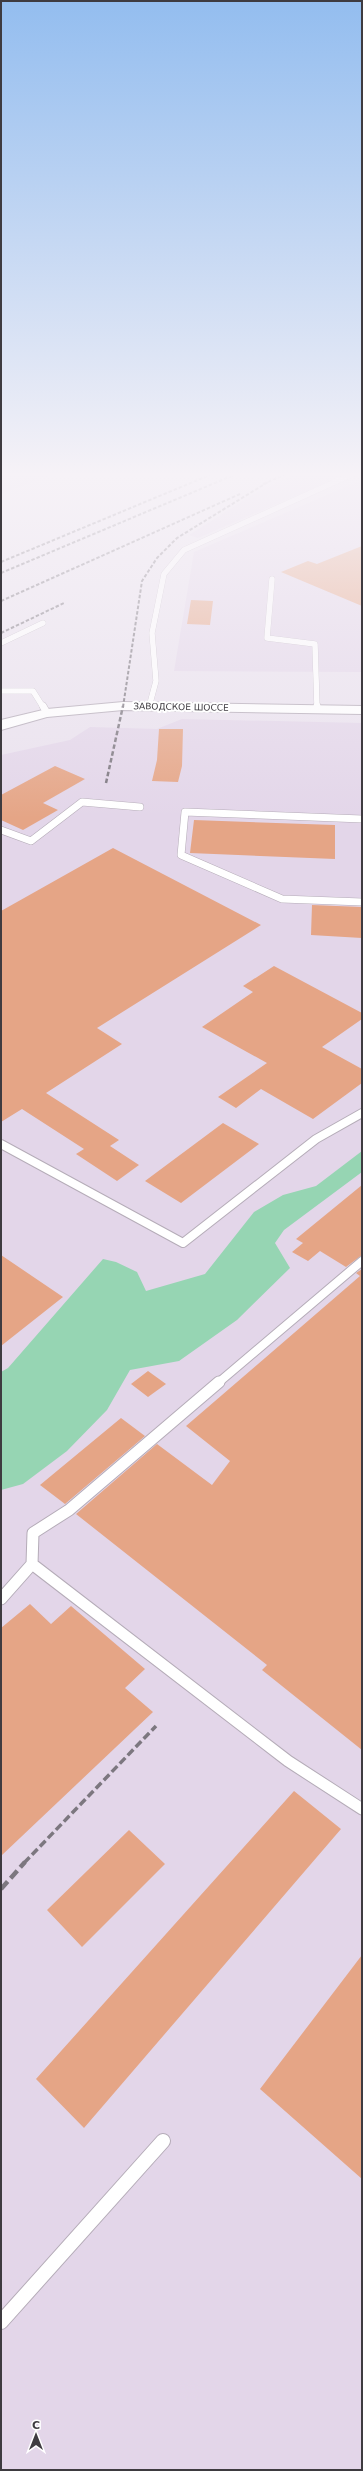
<svg xmlns="http://www.w3.org/2000/svg" width="363" height="2471" viewBox="0 0 363 2471" font-family="'DejaVu Sans',sans-serif">
  <style>
    .built { fill: #e3d6e9 }
    .green { fill: #96d5b3 }
    .building { fill: #e5a586 }
    .lines { fill: none; stroke-linecap: round; stroke-linejoin: round }
    .lane-far4-casing { stroke: #b5acb8; stroke-width: 6 }
    .lane-far3-casing { stroke: #b5acb8; stroke-width: 8 }
    .lane-far2-casing { stroke: #b5acb8; stroke-width: 10 }
    .lane-far1-casing { stroke: #b5acb8; stroke-width: 13 }
    .lane-casing { stroke: #b5acb8; stroke-width: 16 }
    .primary-casing { stroke: #b5acb8; stroke-width: 2 }
    .lane-far4 { stroke: #fff; stroke-width: 5.5 }
    .lane-far3 { stroke: #fff; stroke-width: 7 }
    .lane-far2 { stroke: #fff; stroke-width: 8 }
    .lane-far1 { stroke: #fff; stroke-width: 11 }
    .lane { stroke: #fff; stroke-width: 14 }
    .primary { fill: #fff; fill-rule: evenodd }
    .rail-far3 { stroke: #7c777f; stroke-width: 2; stroke-dasharray: 3.5 2; stroke-linecap: butt }
    .rail-far2 { stroke: #7c777f; stroke-width: 2.5; stroke-dasharray: 4.5 2.5; stroke-linecap: butt }
    .rail-far1 { stroke: #7c777f; stroke-width: 3.5; stroke-dasharray: 8 3.5; stroke-linecap: butt }
    .rail { stroke: #7c777f; stroke-width: 4.5; stroke-dasharray: 10 4.5; stroke-linecap: butt }
    .labels { text-anchor: middle; stroke-width: 4; stroke-linejoin: round; paint-order: stroke }
    .far-street-label { font-size: 9px; fill: #3e3b40; stroke: #fff }
  </style>
  <rect width="100%" height="100%" fill="#eae2ee"/>
  <path class="built" d="M1,472H58L1,494Z
    M299,472H350L198,538L189,535L254,494Z
    M362,480V672L174,671L194,552Z
    M182,719L362,723V2470H1V755L70,740L90,727L157,729Z"/>
  <path class="green" d="M362,1151V1172L284,1230L275,1243L290,1268L237,1320L179,1361L130,1370L107,1410L67,1451L23,1484L1,1490V1372L8,1368L103,1259L116,1262L137,1272L146,1291L205,1274L254,1212L283,1195L316,1186Z"/>
  <path class="building" d="M362,546V606L281,572L308,561L317,564Z
    M191,600L213,601L210,625L187,624Z
    M159,729H183L182,766L178,782L152,781L157,760Z
    M55,766L85,779L43,803L58,810L23,830L1,820V795Z
    M194,820L335,825V859L190,853Z
    M113,848L261,925L97,1028L122,1044L46,1093L119,1140L110,1146L139,1165L117,1181L76,1154L84,1149L22,1109L1,1122V911Z
    M312,905L362,907V938L311,935Z
    M274,966L362,1013V1019L322,1047L362,1069V1083L313,1119L261,1089L236,1108L218,1097L267,1063L202,1027L253,992L243,986Z
    M223,1123L259,1144L181,1203L145,1181Z
    M362,1185V1255L346,1267L320,1251L308,1261L292,1252L303,1243L296,1239Z
    M1,1255L63,1297L1,1346Z
    M362,1269V1750L262,1670L267,1665L76,1514L157,1444L212,1485L230,1461L186,1426L360,1276L356,1273Z
    M148,1371L166,1384L148,1397L131,1384Z
    M121,1418L145,1436L65,1504L40,1485Z
    M30,1604L51,1624L71,1606L145,1669L125,1688L153,1712L1,1856V1628Z
    M294,1791L341,1829L84,2128L36,2079Z
    M129,1830L165,1864L82,1947L47,1910Z
    M362,1955V2179L260,2089Z"/>
  <g class="lines">
    <g class="lane-far4-casing">
      <path id="lane-far4" d="M272,579L267,638L315,644L317,707
        M1,643L43,623
        M1,691H33L43,707
        M149,707L156,681L152,633L164,574L184,550L357,472"/>
    </g>
    <g class="lane-far3-casing">
      <path id="lane-far3" d="M43,706L47,713
        M317,706V709
        M362,819L185,812L181,855L282,899L362,902
        M1,830L31,841L82,802L140,807"/>
    </g>
    <g class="lane-far2-casing">
      <path id="lane-far2" d="M1,1144L183,1243L316,1139L362,1113
        M218,1383L362,1261"/>
    </g>
    <g class="lane-far1-casing">
      <path id="lane-far1" d="M32,1564L288,1761L362,1809
        M1,1599L32,1564L33,1533L69,1510L219,1382"/>
    </g>
    <g class="lane-casing">
      <path id="lane" d="M1,2322L163,2141"/>
    </g>
    <g class="primary-casing">
      <path id="primary" d="M123,702L362,706V714L123,710L47,717L1,730V720L47,709Z"/>
    </g>
    <use href="#lane-far4" class="lane-far4"/>
    <use href="#lane-far3" class="lane-far3"/>
    <use href="#lane-far2" class="lane-far2"/>
    <use href="#lane-far1" class="lane-far1"/>
    <use href="#lane" class="lane"/>
    <use href="#primary" class="primary"/>
    <path class="rail-far3" d="M263,484L291,472
      M1,562L217,472
      M1,573L241,472
      M1,601L240,494
      M1,633L64,603
      M123,707L142,581L157,558L177,538L268,482"/>
    <path class="rail-far2" d="M106,783L123,706"/>
    <path class="rail-far1" d="M24,1863L156,1726"/>
    <path class="rail" d="M1,1889L25,1862"/>
  </g>
  <linearGradient id="sky" x2="0" y2="1"><stop stop-color="#93bdef"/><stop offset="0.58" stop-color="#f6f2f7"/><stop offset="1" stop-color="#f6f2f7" stop-opacity="0"/></linearGradient>
  <rect width="363" height="818" fill="url(#sky)"/>
  <g class="labels">
    <g class="far-street-label">
      <text transform="translate(181 707) rotate(1)" y="3">ЗАВОДСКОЕ ШОССЕ</text>
    </g>
  </g>
  <rect width="363" height="2471" fill="none" stroke="#3e3b40" stroke-width="4"/>
  <g transform="translate(36 2435)" stroke="#ffffff" stroke-width="3" paint-order="stroke">
  <path d="M0-3L7 15L0 10L-7 15Z" fill="#3e3b40"/>
  <text y="-6" font-size="11" font-weight="bold" text-anchor="middle" fill="#3e3b40">С</text>
  </g>
</svg>
